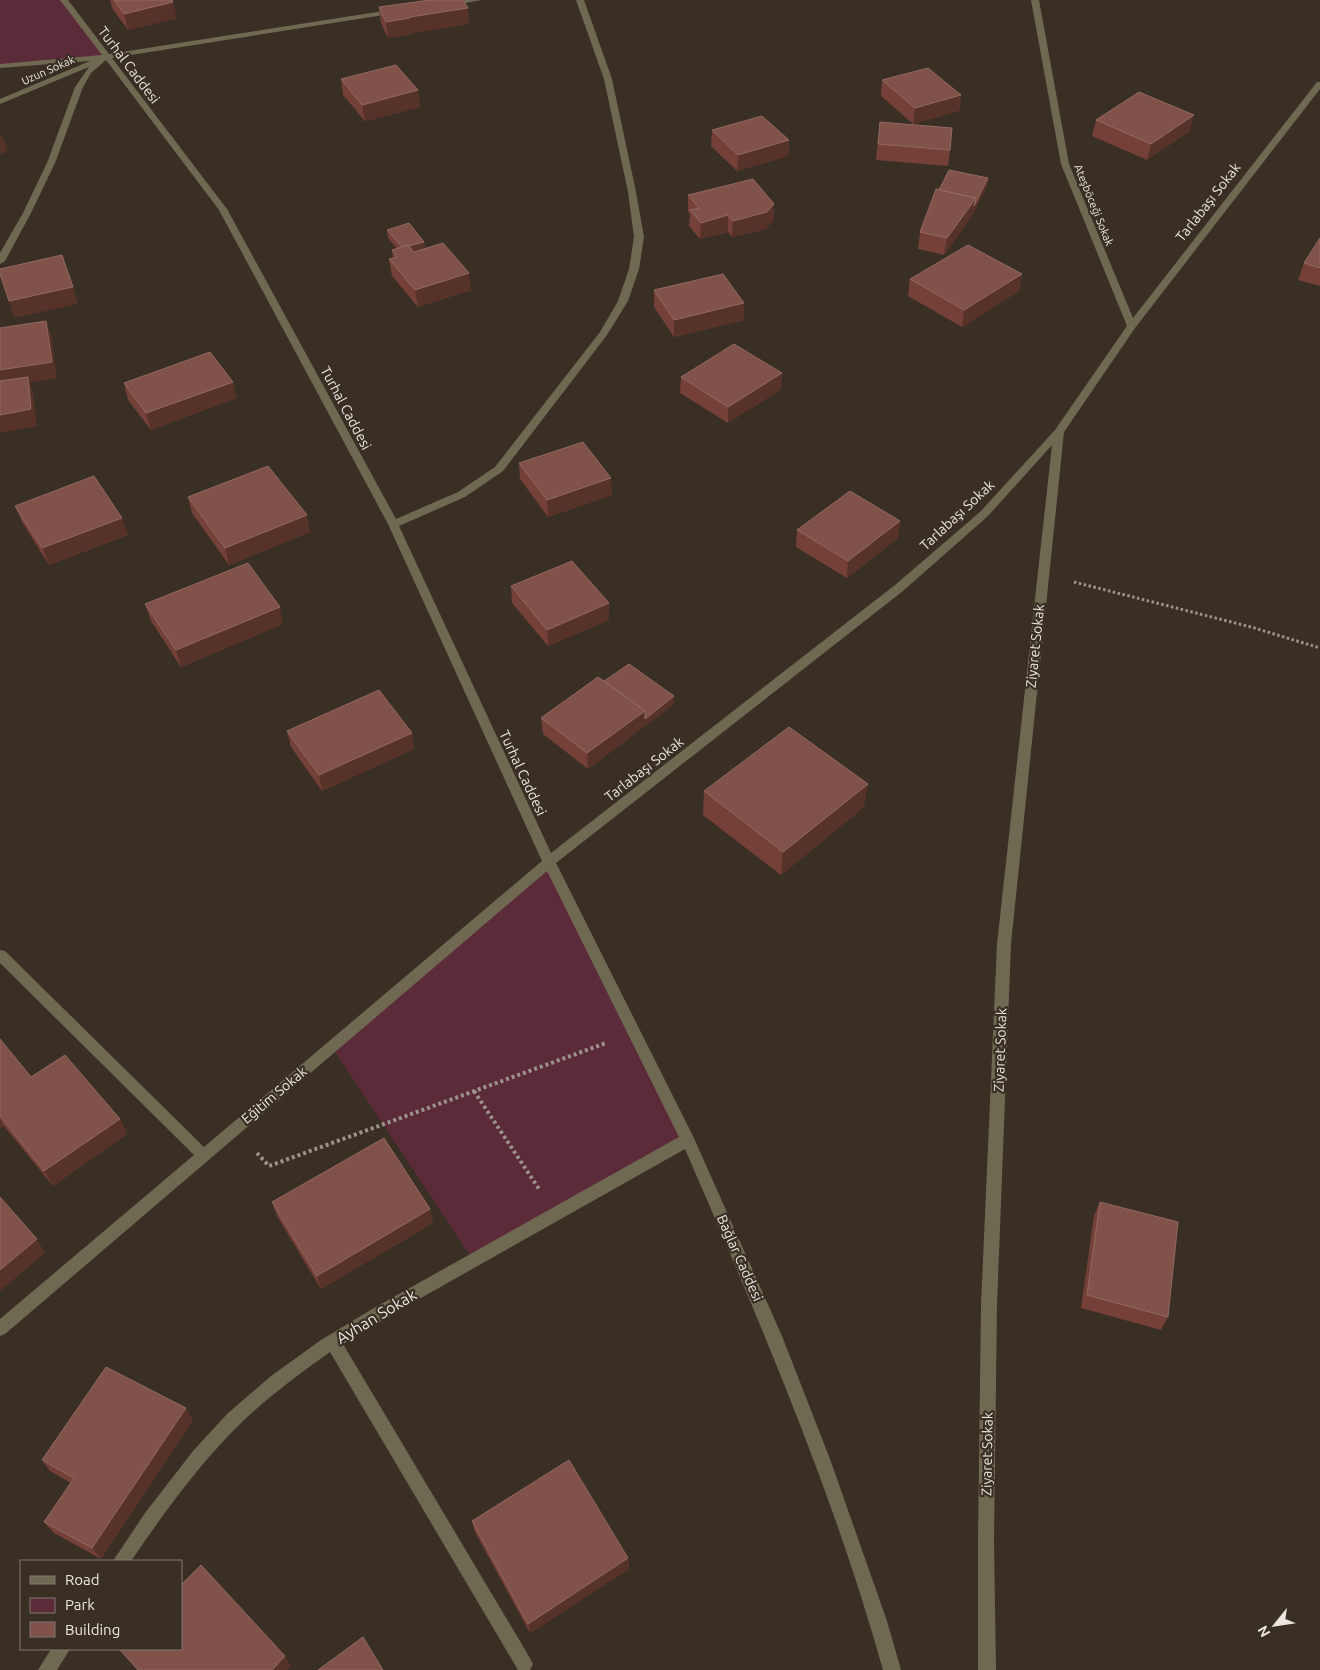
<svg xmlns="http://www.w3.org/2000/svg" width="1320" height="1670" viewBox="0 0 1320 1670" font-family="Ubuntu,sans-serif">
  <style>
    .green { fill: #5b2b3a }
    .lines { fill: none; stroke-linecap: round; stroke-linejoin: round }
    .path-far1 { stroke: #9c938b; stroke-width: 3; stroke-dasharray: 2.5 2.5; stroke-linecap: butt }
    .path { stroke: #9c938b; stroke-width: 4; stroke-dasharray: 3 3; stroke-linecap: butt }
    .minor { fill: #706952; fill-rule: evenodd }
    .wall { fill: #744037 }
    .shaded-wall { fill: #573228 }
    .building { fill: #815249; stroke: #926961 }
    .labels { text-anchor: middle; stroke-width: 4.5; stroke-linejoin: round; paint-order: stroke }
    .far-street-label { font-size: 11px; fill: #ede6e0; stroke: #392f25 }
    .street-label { font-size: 14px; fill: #ede6e0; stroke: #392f25 }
    .near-street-label { font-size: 16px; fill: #ede6e0; stroke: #392f25 }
  </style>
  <rect width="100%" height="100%" fill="#392f25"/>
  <path class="green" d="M0,0H64L105,57L0,66Z
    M549,862L688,1140L473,1260L331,1046Z"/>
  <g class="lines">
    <path class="path-far1" d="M1074,582L1251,627L1320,648"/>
    <path class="path" d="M474,1091L539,1189
      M257,1153L269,1166L606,1043"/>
    <path class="minor" d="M60,0H68L109,54L396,9L400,11L396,13L112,58L227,209L396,519L458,492L495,467L600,332L618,301L629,269L634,237L628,192L604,79L576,0H584L612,79L636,192L644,237L639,269L628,301L607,335L503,471L465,497L399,526L551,853L895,585L980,512L1055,430L1127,326L1061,164L1031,0H1039L1069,164L1133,318L1317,82H1320V89L1135,328L1064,432L1011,944L997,1305L994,1540L996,1670H978V1540L981,1305L997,944L1052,445L988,516L903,591L556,863L693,1136L782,1336L830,1459L887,1621L901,1670H883C833,1491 759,1320 685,1149L412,1303L343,1344L530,1658L533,1664L530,1670H518L330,1352C299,1374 268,1397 241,1423C198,1465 164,1513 131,1561H113L145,1513L193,1451L228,1413L271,1376L321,1340L374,1308L679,1137L547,871L5,1334L0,1336V1319L194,1155L0,963V950L5,951L204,1147L542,861L388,524L219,210L106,60L91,73L83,87L55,163L31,213L5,261L0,264V253L23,213L47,163L75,87L89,67L0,104V99L90,61L0,68V64L102,55Z
      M461,0H482L448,6L444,4Z
      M51,1649H70L57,1670H38Z"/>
  </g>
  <path class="wall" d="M110,0H172L177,18L128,30L112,8Z
    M379,7L469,24L412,33V34L388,38L381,23Z
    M341,79L418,90L420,107L365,121L343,95Z
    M882,80L961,95L959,111L913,124L881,96Z
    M1096,120L1190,131L1147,160L1092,136Z
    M880,122L950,150L948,166L876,160Z
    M712,130L789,140L788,156L737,171L711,146Z
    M988,178L987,186L973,214L944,255L918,249L920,232L939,190Z
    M688,195L774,220L766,229L732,237L728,232L700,239L689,226L690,214L688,212Z
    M387,230L424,242L425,248L471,290L418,307L392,276L389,259L393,258L392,250L397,249L388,238Z
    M1320,238V286L1298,280L1304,263Z
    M1022,274L1019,291L962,327L908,296L910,279Z
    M654,290L744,320L674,337L654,307Z
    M681,377L781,389L728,423L680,393Z
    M233,382L236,398L151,430L128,400L124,383Z
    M519,463L612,495L548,517L520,479Z
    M188,497L310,532L229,565L192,513Z
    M15,506L128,535L49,565L22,522Z
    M900,521L898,538L847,578L796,547L797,530Z
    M511,586L609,620L548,646L512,603Z
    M145,604L283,624L181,667L151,621Z
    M604,681L674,704L588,769L543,734L541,718Z
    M287,731L412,733L414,749L322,791L291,747Z
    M704,791L864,807L781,875L703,815Z
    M0,1039L31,1077L120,1119L127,1134L53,1186L4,1126L0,1128Z
    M272,1202L430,1209L433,1223L321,1289L277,1216Z
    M1100,1202L1168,1317L1161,1330L1081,1308L1094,1216Z
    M193,1420L101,1559L54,1533L44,1522L71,1483L50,1471L42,1460Z
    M472,1521L628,1558L629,1569L530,1633L475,1532Z"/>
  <path class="shaded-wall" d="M173,2L177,18L128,30L124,14Z
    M468,8L469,24L412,33V34L388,38L386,22L410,17Z
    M418,90L420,107L365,121L362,105Z
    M961,95L959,111L913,124L915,108Z
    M1194,115L1190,131L1147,160L1151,144Z
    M2,135L8,151L0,154V136Z
    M789,140L788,156L737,171L738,155Z
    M988,178L987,186L973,214L944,255L947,238Z
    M774,204V220L766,229L732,237L733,221Z
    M728,215V232L700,239L701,223Z
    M424,242L425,250L404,257L403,248Z
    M469,273L471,290L418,307L415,290Z
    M1022,274L1019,291L962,327L964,310Z
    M73,287L78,304L14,318L9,301Z
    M744,303V320L674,337V320Z
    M46,321L52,338L57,378L30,383L33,393L37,426L0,433V370Z
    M782,373L781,389L728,423V407Z
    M233,382L236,398L151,430L146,413Z
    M611,478L612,495L548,517L547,500Z
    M307,515L310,532L229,565L225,548Z
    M122,518L128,535L49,565L42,548Z
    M900,521L898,538L847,578L848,561Z
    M609,603V620L548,646L547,630Z
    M280,607L283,624L181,667L176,650Z
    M674,696V704L588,769L587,753L645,711Z
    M412,733L414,749L322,791L319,775Z
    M868,784L864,807L781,875L783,852Z
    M0,1118L4,1126L0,1128Z
    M120,1119L127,1134L53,1186L44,1171Z
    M430,1209L433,1223L321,1289L317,1276Z
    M37,1239L45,1253L0,1291V1270Z
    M186,1408L193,1420L101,1559L92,1548Z
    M628,1558L629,1569L530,1633L528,1624Z
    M285,1656L291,1666L287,1670H272Z"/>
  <path class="building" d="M114,0H172L173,2L124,14Z
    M430,0H463L468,8L410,17V18L386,22L379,7Z
    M396,65L418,90L362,105L341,79Z
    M928,68L961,95L915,108L882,80Z
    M1139,92L1194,115L1151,144L1096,120Z
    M762,116L789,140L738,155L712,130Z
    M880,122L952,128L950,150L878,144Z
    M949,170L988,178L974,206L976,198L939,190Z
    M753,179L774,204L767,212L733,221L728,215L701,223L690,210L699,208L688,195Z
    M936,189L976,198L947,238L920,232Z
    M409,223L424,242L409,246L408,245L402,247L387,230Z
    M1320,238V268L1304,263Z
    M443,243L469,273L415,290L389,259L397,257L392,250L408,245L414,252Z
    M968,245L1022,274L964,310L910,279Z
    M62,255L73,287L9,301L0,274V269Z
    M723,274L744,303L674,320L654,290Z
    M46,321L52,362L0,370V328Z
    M734,344L782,373L728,407L681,377Z
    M210,352L233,382L146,413L124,383Z
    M28,377L31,409L0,415V381Z
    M583,442L611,478L547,500L519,463Z
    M268,466L307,515L225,548L188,497Z
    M94,476L122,518L42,548L15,506Z
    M850,491L900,521L848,561L797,530Z
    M572,561L609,603L547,630L511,586Z
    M248,563L280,607L176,650L145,604Z
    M629,664L674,696L645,719V711L604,681Z
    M598,677L645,711L587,753L541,718Z
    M379,690L412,733L319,775L287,731Z
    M789,727L868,784L783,852L704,791Z
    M0,1039L31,1077L65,1055L120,1119L44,1171L0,1116Z
    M384,1138L430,1209L317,1276L272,1202Z
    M0,1197L37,1239L0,1270Z
    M1100,1202L1178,1222L1168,1317L1087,1295Z
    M106,1367L186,1408L92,1548L44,1522L74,1478L42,1460Z
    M569,1460L628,1558L528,1624L472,1521Z
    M201,1565L285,1656L272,1670H138L119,1649H181V1585Z
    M363,1637L383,1670H318Z"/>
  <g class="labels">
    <g class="far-street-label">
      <text transform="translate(48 70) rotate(-24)" y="4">Uzun Sokak</text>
      <text transform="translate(1094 205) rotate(68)" y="4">Ateşböceği Sokak</text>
    </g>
    <g class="street-label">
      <text transform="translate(129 65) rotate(53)" y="5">Turhal Caddesi</text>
      <text transform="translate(1208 202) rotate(-52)" y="5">Tarlabaşı Sokak</text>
      <text transform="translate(346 408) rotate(62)" y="5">Turhal Caddesi</text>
      <text transform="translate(957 515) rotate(-43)" y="5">Tarlabaşı Sokak</text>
      <text transform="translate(1035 646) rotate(-84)" y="5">Ziyaret Sokak</text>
      <text transform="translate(644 769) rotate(-38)" y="5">Tarlabaşı Sokak</text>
      <text transform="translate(523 773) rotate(65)" y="5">Turhal Caddesi</text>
      <text transform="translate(1000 1050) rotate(-88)" y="5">Ziyaret Sokak</text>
      <text transform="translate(274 1095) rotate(-40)" y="5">Eğitim Sokak</text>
      <text transform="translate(740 1258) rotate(66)" y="5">Bağlar Caddesi</text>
      <text transform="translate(987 1454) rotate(-89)" y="5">Ziyaret Sokak</text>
    </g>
    <g class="near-street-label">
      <text transform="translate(376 1316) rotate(-31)" y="6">Ayhan Sokak</text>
    </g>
  </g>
  <rect x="20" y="1560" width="162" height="90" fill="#392f25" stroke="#817870"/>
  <rect x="30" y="1576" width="25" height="8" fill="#706952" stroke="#817870"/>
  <text x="65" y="1585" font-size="15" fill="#ede6e0">Road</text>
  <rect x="30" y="1598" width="25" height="15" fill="#5b2b3a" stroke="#817870"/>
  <text x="65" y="1610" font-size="15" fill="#ede6e0">Park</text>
  <rect x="30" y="1622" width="25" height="15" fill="#815249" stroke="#817870"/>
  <text x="65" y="1635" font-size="15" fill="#ede6e0">Building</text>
  <g transform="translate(1275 1625) rotate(240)" stroke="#392f25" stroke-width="4" paint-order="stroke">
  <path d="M0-4L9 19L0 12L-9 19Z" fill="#ede6e0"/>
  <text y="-8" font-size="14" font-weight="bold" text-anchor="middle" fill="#ede6e0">N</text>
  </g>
</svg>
